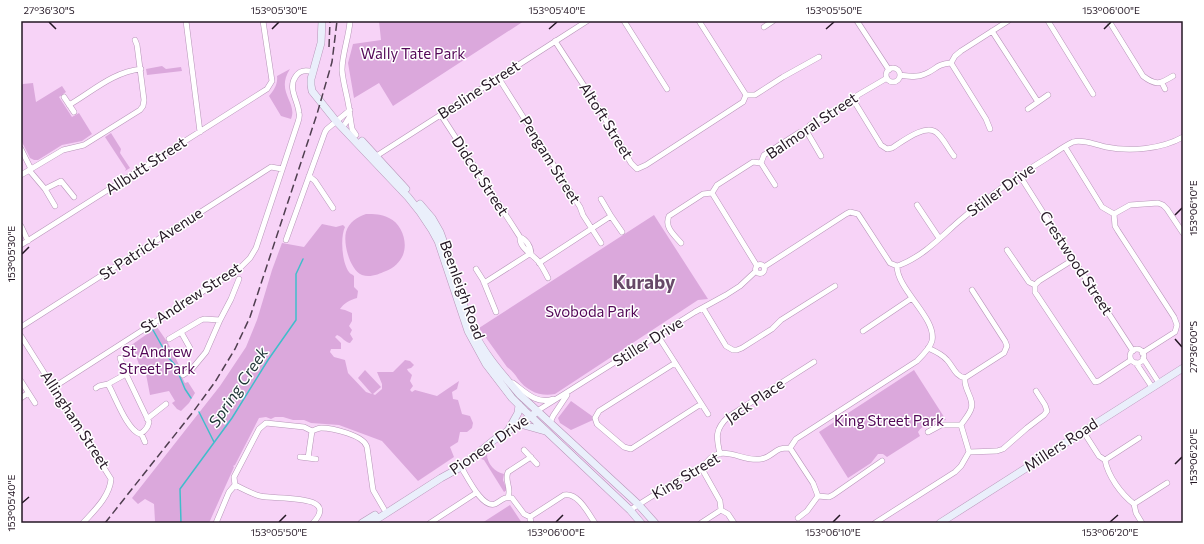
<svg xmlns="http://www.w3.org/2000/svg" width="1204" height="544" viewBox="0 0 1204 544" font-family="Commissioner,sans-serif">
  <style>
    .green { fill: #dba8dc }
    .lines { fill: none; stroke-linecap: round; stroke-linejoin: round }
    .stream { stroke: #40bdcb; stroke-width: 1.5 }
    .street-casing { stroke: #b795b8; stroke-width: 6 }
    .secondary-casing { stroke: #b795b8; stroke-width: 8 }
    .street { stroke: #fff; stroke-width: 5 }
    .secondary { stroke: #eaeffb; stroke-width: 7 }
    .rail { stroke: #4f3e4f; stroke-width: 1.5; stroke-dasharray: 8 4; stroke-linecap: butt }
    .ticks { fill: none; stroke: #241724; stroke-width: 1.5 }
    .labels { text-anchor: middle; stroke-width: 3; stroke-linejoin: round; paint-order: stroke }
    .park-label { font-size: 15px; fill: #530857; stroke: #fff }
    .street-label { font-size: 15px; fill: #241724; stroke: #fff }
    .water-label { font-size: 16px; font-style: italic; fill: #1f3437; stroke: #fff }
    .district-label { font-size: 19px; font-weight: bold; fill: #674968; stroke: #fff }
    .neatline { fill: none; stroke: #241724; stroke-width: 1.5 }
    .ticks-label { font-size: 10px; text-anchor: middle; fill: #241724 }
  </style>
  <rect width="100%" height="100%" fill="#f7d3f7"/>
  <path class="green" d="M379,21H524L393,106L379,83L354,98L348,63L353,44L381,40Z
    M162,66L166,69L181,67L182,71L147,75L146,69Z
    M290,69C275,92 298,102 291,119L281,116L269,96C274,90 278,84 277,76Z
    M33,83L36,102L62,86L66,92L59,97L72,117L79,113L92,134L82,141L62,145L38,160H34L30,158L21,140V86L23,84Z
    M111,133L121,149L120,153L130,168L125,171L126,169L105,137Z
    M366,214C374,214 382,214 389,218C402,224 408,242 403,255C400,262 394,268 386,271C379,274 370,278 362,275C350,270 343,244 346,232C349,222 357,217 366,214Z
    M654,215L708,299L698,300L555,394C540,397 527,391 518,379C515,374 512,371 507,367L479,328Z
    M322,224L336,227L343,225L345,227C340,237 342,263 349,272C350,274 352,274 354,276V287L358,291L357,298C350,300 344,303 340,309L345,310L352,313V321L349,326L352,330L350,334L353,339L350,343C344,342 343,337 337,335L335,337L341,343V349H331L330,352L334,357L345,360L348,373L366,392L372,394L358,378L365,370L381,387L373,394L375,395L382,389V384L377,372H393L405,360L410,361L414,365L411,368L407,369L408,371L412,375L410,381L413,386L410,390L412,392L415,390L437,396L459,381L457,389L452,392L453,399L458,400L462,414L470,416L473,423L472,428L467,432H460L458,442L450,447L454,457L418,481L382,441L339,425L311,423L304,420H293L283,417H275L271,419L266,417L259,418L235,465L233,466L234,467L209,523H154L155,521L154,504L145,499L138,504L132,498L220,386L246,347L257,320L272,270L282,243L304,247Z
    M157,327L168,343L181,369L179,371L185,383L188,382L195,393L189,403L181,411L177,409L172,403L175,401L169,391L150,395L146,374L142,373L135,353L130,346Z
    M914,370L946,420C938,420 922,424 918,432L920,436L887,457L883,454H878L871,463L848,478L819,432Z
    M571,401L592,416L593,420L571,430L560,423L558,418Z
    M487,454C487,464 495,472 504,474L503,480L507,490L504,492L484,460L481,459Z
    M510,505L522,523H482Z"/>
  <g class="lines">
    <path class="stream" d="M153,330L168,357L175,365L185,389L191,398
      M199,412L214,442
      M181,523L180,489L232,418L268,360L296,320V274L303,259"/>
    <g class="street-casing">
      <path id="street" d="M186,21L200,132
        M624,21L667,89
        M699,21L746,95
        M857,21L889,70
        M1048,21L1093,94
        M1109,21L1143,76C1156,86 1160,84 1173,76
        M764,27L773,21
        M992,31L1038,102
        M555,41L603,115L631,163L637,169L646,165L743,102L746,95
        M951,63L986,119L990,129
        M886 75a7 7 0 1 1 14 0a7 7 0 1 1-14 0Z
        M900,75C908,76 917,78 925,74C936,70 936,64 951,63L955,56L961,51L1008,21
        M498,77L580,207L583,215L601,243
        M1162,83L1165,89
        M746,95H755L783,77L819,57
        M64,97L74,112
        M854,101L881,145L887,149L892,148C903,141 926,123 937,133C944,139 948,149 954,156
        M69,105C93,91 113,72 141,69
        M1028,109L1048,95
        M441,115L520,237C526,239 531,247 531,253
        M350,116L352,129L356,135
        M345,124L350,116C349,100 343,85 342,70C342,54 349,37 350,21
        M807,132L821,156
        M1065,147L1102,207L1114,214L1115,226L1118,231L1174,317L1177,325L1175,332L1142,353
        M21,149L31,169
        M374,159L378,155L587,21
        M761,163L775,185
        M29,170L45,189L61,181L74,197
        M21,175L63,150L84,145L140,110L143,106L144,100L137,45L135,40
        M309,176L315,181L333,208
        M1020,176L1070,255L1071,261L1077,265L1133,351
        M45,189L55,206
        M601,199L611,216L622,232
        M917,205L939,238
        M1114,214L1130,205L1158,203L1163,205L1167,209L1183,233
        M21,226L28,241
        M520,237C519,248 532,254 538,261C542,266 545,272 548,278
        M286,240L325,132L327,129L350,110
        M681,243C674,235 664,227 669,216L703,194L712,193
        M21,245L267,89L272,81L263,21
        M1007,250L1029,282L1035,285
        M1071,261L1039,281L1035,285V292L1095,382L1099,381L1131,360
        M539,263L611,216
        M755.5 269a4.5 4.5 0 1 1 9 0a4.5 4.5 0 1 1-9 0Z
        M757,266L712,193L717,185L753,162L761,163L764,155L800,132H807L810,125L848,102L854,101L858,95L887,78
        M764,267L846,214L850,212L858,214L890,263L897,266L900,265C923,256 940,238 958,222C986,198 1016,177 1047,158C1055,153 1064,146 1073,142C1083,139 1096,145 1106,147C1130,152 1162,149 1183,137
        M476,269L483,280L496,312
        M484,283L531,253
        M703,308L726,346L733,350H737L742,348L772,329L781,320L835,286
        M21,327L271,167L282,169
        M863,331L912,298
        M181,332L190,348
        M21,336L111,479C110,496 94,511 83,523
        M658,336L708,414
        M169,339L201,320L204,319L220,320
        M928,348C935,351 942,354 947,360C953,366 955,376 965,378C963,389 975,399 971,409C969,415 964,420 961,425L969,452
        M1130 356a7 7 0 1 1 14 0a7 7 0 1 1-14 0Z
        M1143,358L1159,383
        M675,363L599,411L595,418L597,424L624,447L631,449L701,404
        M1136,363L1152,387
        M183,375L191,370L206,352L220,320L231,299L239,279
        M965,378L1004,353L1007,346L1005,341L972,290
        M21,381L35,403
        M513,383C525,392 537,405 553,399
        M108,384C115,396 127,430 140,434C145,431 148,428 149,422L126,374
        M54,387L241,267L250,258L256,248L298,122C299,119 300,116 299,113C298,100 287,88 296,76C300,70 307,70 313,72
        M96,388L99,386L108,384L126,374L120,358
        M21,398L28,393
        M537,411L695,312L726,295L740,286L756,271
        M147,419L166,404
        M550,423L553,416L567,395
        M1083,431L1099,456L1105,460C1108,476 1121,494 1134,504L1136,513L1142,523
        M928,432L941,425H961
        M141,433L145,442
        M790,448L813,483L818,496L807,511L798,518
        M524,450L537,464
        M969,452L997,451L1003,449L1027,428L1044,415L1047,411L1045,405L1036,391
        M720,454C716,437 715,429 728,417L814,362
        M300,457L316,459
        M308,458L312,431
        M1105,460L1139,438
        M461,467C467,476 482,509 495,504C501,501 504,496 512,498L524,514L530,517L531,523
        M702,469L720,501L721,510L728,514L734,523
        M235,485C243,489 252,494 260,496C275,500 341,493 313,523
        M818,496L829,497L833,495L882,461
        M508,497C512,488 504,481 508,472L531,457
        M1134,504L1167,483
        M630,510L692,471L702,469C719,438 740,463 761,459C769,458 773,452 780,449C783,448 787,448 790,448L796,439L917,361C923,355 930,348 932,341C937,318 897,290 897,266
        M530,517L564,495C578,492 588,513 595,523
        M216,523L229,492L235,485L234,477L259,429L266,423L304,427L312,431C315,430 318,428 321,428C332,428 364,435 367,447L373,490L384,509
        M430,523L476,493
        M701,523L721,510
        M875,523L955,472L961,466L969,452"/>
    </g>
    <g class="secondary-casing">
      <path id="secondary" d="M322,21L321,43L311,79V85L312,91L336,121L408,197L420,212L432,230L438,241L468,331L486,364L512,398L525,411L630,510L641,523
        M362,141L406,189
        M420,204L432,218L440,232C452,264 460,297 472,328C483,353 503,375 520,395L638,504L655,523
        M520,424L545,431
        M509,429L518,413L519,405
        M362,523L375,515
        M371,523L441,478L461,467L494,440L534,414
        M940,523L1183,368"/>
    </g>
    <use href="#street" class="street"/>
    <use href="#secondary" class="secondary"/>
    <path class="rail" d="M329,47L330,21
      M105,523L193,412L215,382L235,349L250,317L317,114L332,62L337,21"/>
  </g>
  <path class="ticks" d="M49,22L56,29M272,29L279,22M549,29L557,22M826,29L834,22M1104,29L1111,22M1175,215L1182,208M22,254L29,247M1175,339L1182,347M1175,464L1182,457M22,503L29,497M279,522L286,515M556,522L563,515M833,522L840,515M1110,522L1118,515"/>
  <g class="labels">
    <g class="park-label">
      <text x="413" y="59">Wally Tate Park</text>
      <text x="592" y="317">Svoboda Park</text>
      <text x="157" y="357">St Andrew<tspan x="157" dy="17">Street Park</tspan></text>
      <text x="889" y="426">King Street Park</text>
    </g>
    <g class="street-label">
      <text transform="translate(479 90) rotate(-33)" y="5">Besline Street</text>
      <text transform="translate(606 121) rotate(58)" y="5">Altoft Street</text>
      <text transform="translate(812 126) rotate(-34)" y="5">Balmoral Street</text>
      <text transform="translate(550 160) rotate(58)" y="5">Pengam Street</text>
      <text transform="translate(146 166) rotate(-33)" y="5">Allbutt Street</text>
      <text transform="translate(480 176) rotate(57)" y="5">Didcot Street</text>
      <text transform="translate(1001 190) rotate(-36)" y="5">Stiller Drive</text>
      <text transform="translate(151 244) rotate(-33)" y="5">St Patrick Avenue</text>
      <text transform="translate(1076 263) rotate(57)" y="5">Crestwood Street</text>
      <text transform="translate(462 290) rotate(70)" y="5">Beenleigh Road</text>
      <text transform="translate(191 298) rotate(-33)" y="5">St Andrew Street</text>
      <text transform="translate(648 342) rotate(-32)" y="5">Stiller Drive</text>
      <text transform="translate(755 401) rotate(-34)" y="5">Jack Place</text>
      <text transform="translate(75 420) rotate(57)" y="5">Allingham Street</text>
      <text transform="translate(489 445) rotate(-35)" y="5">Pioneer Drive</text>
      <text transform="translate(1061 445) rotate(-33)" y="5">Millers Road</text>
      <text transform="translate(686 476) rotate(-31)" y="5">King Street</text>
    </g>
    <g class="water-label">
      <text transform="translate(238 387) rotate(-56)" y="6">Spring Creek</text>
    </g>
    <g class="district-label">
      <text x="644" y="289">Kuraby</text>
    </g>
  </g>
  <rect width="1204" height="544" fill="none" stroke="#ffffff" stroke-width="44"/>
  <rect x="22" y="22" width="1160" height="500" class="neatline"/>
  <g class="ticks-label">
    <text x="49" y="14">27°36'30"S</text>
    <text x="279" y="14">153°05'30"E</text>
    <text x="557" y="14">153°05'40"E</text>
    <text x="834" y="14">153°05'50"E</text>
    <text x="1111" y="14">153°06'00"E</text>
    <text transform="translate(1193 208) rotate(-90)" y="4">153°06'10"E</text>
    <text transform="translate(11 254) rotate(-90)" y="4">153°05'30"E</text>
    <text transform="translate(1193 347) rotate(-90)" y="4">27°36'00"S</text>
    <text transform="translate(1193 457) rotate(-90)" y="4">153°06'20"E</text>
    <text transform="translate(11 503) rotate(-90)" y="4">153°05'40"E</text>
    <text x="279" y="536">153°05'50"E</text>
    <text x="556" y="536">153°06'00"E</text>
    <text x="833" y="536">153°06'10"E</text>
    <text x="1110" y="536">153°06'20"E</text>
  </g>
</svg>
